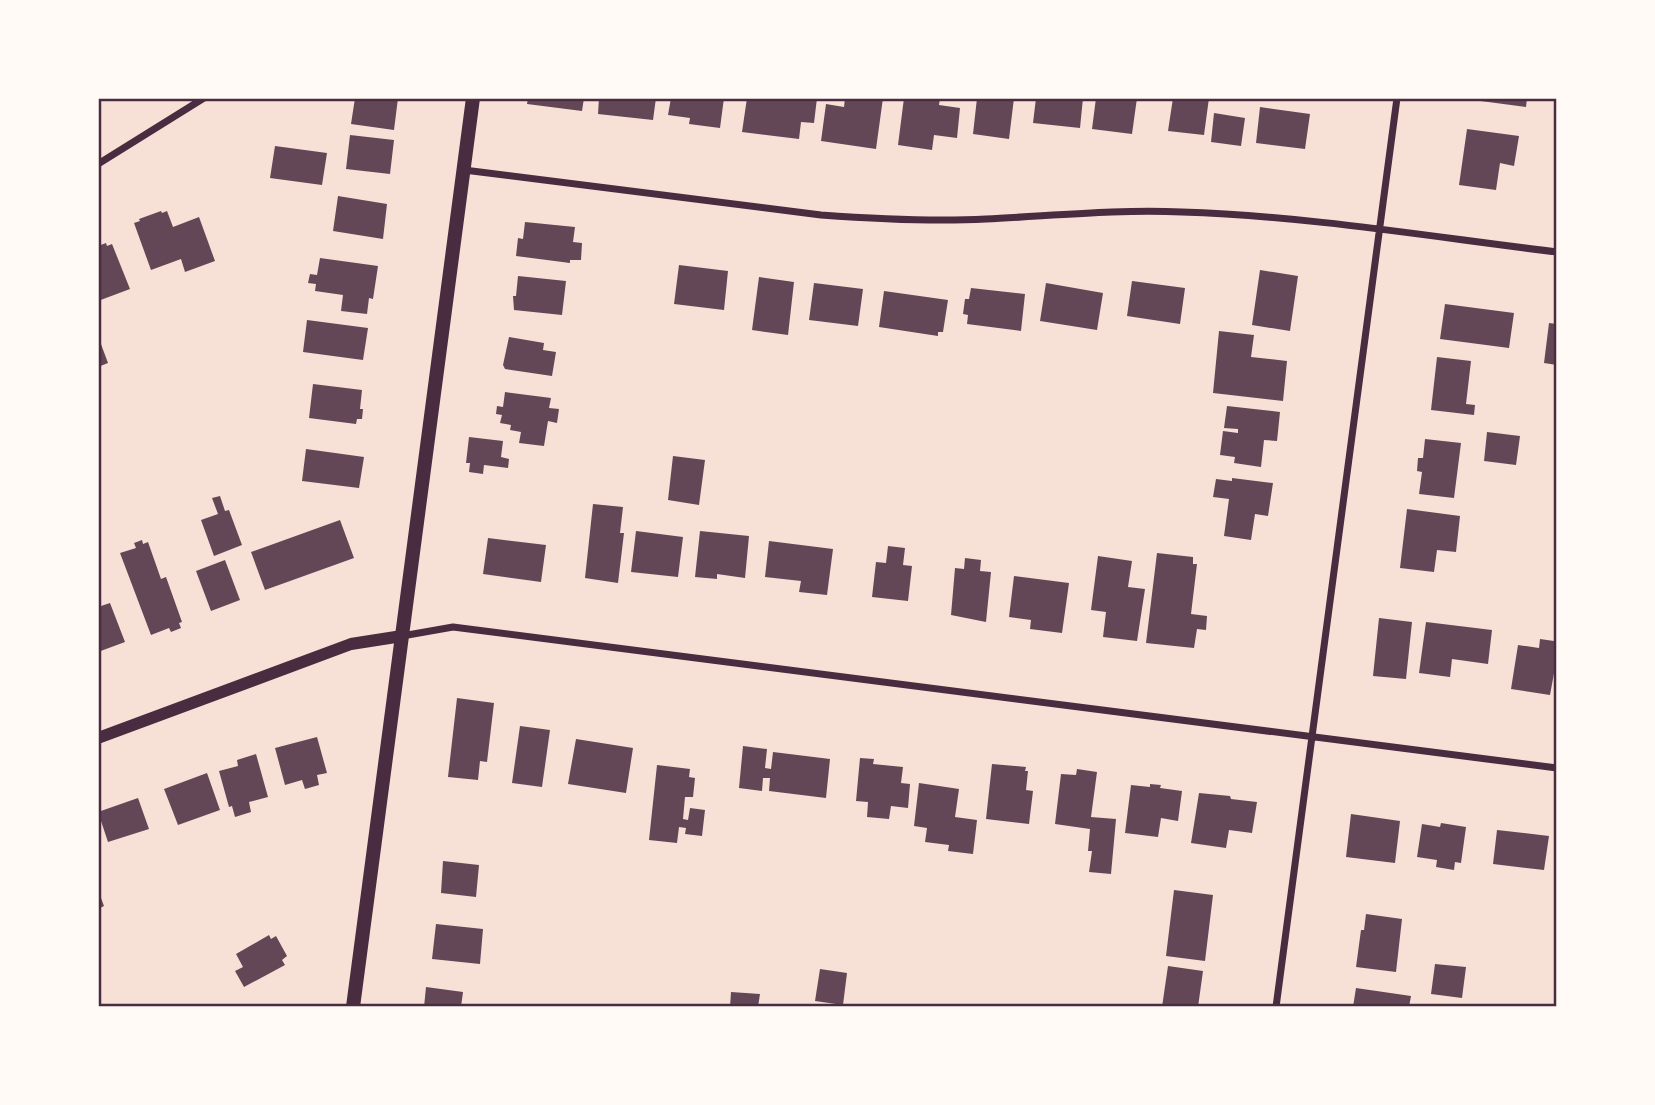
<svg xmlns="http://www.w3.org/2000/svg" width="1655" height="1105" viewBox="0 0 1655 1105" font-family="'Space Grotesk',sans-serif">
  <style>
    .building { fill: #644757 }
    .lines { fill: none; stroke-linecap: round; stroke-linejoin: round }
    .minor { stroke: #4a2c40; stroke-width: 7 }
    .tertiary { stroke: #4a2c40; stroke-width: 12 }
    .secondary { stroke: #4a2c40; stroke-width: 14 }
    .neatline { fill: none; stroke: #4a2c40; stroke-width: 2.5 }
  </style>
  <rect width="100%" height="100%" fill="#f7e1d7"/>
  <path class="building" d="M355,98H398L394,130L351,124Z
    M528,98H584L582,111L527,104Z
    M599,98H656L653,120L598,114Z
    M671,98H724L720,128L689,124L690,118L668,115Z
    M747,98H817L814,123L801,122L799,139L742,132Z
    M845,98H883L876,149L821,141L826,104L844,107Z
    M904,98H940L939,105L960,108L957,138L934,135L932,150L898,145Z
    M977,98H1014L1009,139L973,134Z
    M1036,98H1083L1080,128L1033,123Z
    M1096,98H1137L1132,134L1092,129Z
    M1173,98H1209L1204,135L1168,131Z
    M1473,98H1527L1526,107L1473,100Z
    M1260,107L1310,114L1305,149L1256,143Z
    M1214,113L1245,118L1241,146L1211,142Z
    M1467,129L1519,136L1514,166L1500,163L1496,190L1459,185Z
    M350,135L394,140L390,174L346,169Z
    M275,146L327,153L322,185L270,178Z
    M338,196L387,204L383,239L333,231Z
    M161,211L162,213L167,211L173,227L199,217L215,261L185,272L181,259L151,270L134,223L140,221L139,219Z
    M525,222L575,227L573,242L582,243L581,260H570V263L516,256L518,238L523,239Z
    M106,243L107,246L112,244L130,289L98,301V249H99L98,246Z
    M320,258L378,266L373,299L369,298L367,314L341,311L343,295L315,291L316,284L308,283L310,274L317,275Z
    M679,265L728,271L724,310L674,304Z
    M1260,270L1298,276L1290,331L1252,325Z
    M518,276L566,281L562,315L514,310L513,296H516Z
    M759,277L794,282L788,335L752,330Z
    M1132,281L1185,288L1180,324L1127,316Z
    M814,283L863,289L858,326L809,320Z
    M1046,283L1103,293L1097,330L1040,321Z
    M971,288L1025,294L1021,331L967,324L968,315L963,314L965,299H969Z
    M884,291L948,300L943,332H938V336L879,327Z
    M1445,304L1514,313L1509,348L1440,339Z
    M307,320L368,328L363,360L303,352Z
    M1549,323L1557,324V365L1544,363Z
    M1219,331L1254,335L1251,357L1287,361L1283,401L1213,393Z
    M98,336L108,363L98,367Z
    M509,337L544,343L543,350L556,352L552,376L505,369L503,365Z
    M1437,357L1471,361L1466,404L1475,405L1474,415L1431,410Z
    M313,384L362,390L360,409H363L362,419H357L356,424L309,418Z
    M505,392L551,398L549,408L559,409L557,423L548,421L544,446L519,443L521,432L510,430L511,425L500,423L502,415L496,414L497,406L503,407Z
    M1227,406L1280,412L1277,441L1264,440L1261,467L1234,463L1235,457L1220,455L1223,431L1238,433V429L1224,428Z
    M1487,432L1520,436L1516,465L1484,461Z
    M469,437L503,441L501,457L509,459L508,468L484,465L483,474L469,472L470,463H466Z
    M1425,439L1461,443L1454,498L1419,494L1422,472L1417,471L1418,458H1423Z
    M306,449L364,457L359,488L302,481Z
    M673,456L705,460L699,505L668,500Z
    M1232,478L1273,483L1268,516L1255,514L1251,540L1224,536L1229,499L1213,497L1216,479L1232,481Z
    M220,496L225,511L229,510L242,545L214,556L201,520L218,514L212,498Z
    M593,504L623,507L620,533H624L618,583L585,578Z
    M1407,509L1460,516L1456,552L1437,550L1434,572L1400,568Z
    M340,520L354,558L265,590L251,552Z
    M636,531L683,537L678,577L631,572Z
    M700,531L749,536L745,578L717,574V579L695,577Z
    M488,538L546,545L541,582L483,574Z
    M142,540L143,544L148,542L161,579L166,577L182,622L179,623L181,628L171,632L169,628L151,635L120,553L136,548L134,543Z
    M769,541L833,549L827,595L799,592L801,581L765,577Z
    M888,546L905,548L903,565L912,566L908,601L872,597L876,562L886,563Z
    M1157,553L1193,557V564H1197L1191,614L1207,616L1206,630L1197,629L1194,648L1146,643Z
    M1098,556L1132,561L1128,587L1145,589L1137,641L1103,637L1106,612L1091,610Z
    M965,558L981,560L980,571L991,572L986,622L951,615L955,568L964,569Z
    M225,560L240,600L211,611L196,571Z
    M1014,576L1069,583L1062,633L1030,629L1031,620L1009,617Z
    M110,603L125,642L98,652V607Z
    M1379,618L1412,622L1406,679L1373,676Z
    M1426,622L1492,630L1488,664L1452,659L1450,677L1419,673Z
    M1555,630H1557V657L1550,695L1511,689L1518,645L1539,648L1540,639L1554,641Z
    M457,698L494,703L487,762L480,761L478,780L448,777Z
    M520,726L550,730L542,787L512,783Z
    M317,737L327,773L317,775L319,785L305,789L302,780L285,785L275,748Z
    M576,739L633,748L626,793L568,784Z
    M743,746L767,749L765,768L771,769L773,752L830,759L826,798L769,791L770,778H763L762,791L739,788Z
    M256,754L268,797L249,802L251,812L235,817L232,806L229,807L219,771L238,766L237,760Z
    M860,758L874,759L873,764L903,767L901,783L910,784L908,808L891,806L889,819L867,817L868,802L856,801Z
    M992,764L1026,767L1025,771H1028L1026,790L1033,791L1029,824L986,819Z
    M657,765L690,769L689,777L695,778L693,797H685L683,819L688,820L690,808L705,810L702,836L685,834L686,828L679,827L677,843L649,840Z
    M1077,769L1097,772L1091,817L1116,819L1111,874L1089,872L1092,851H1088L1090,829L1055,824L1061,774L1076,775Z
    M207,773L220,810L178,825L164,789Z
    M919,783L959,789L955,817L977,820L973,854L948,851L949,845L925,842L927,828L914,826Z
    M1150,784L1161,785L1160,788L1182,791L1178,821L1161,818L1158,837L1125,833L1131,785L1150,787Z
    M1199,793L1230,796L1231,799L1257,802L1252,833L1229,830L1226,848L1191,843Z
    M138,798L149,829L108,842L98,812Z
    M1351,814L1400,821L1395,863L1346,857Z
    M1441,823L1466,827L1461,863L1455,862L1454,870L1436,867L1437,860L1417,857L1422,824L1440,827Z
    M1497,830L1549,836L1544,870L1493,864Z
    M443,861L479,865L476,897L441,893Z
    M98,890L104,906L98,909Z
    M1174,890L1213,895L1205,961L1166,956Z
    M1366,914L1402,919L1396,972L1356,967L1361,930H1364Z
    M436,924L483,929L480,964L432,959Z
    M269,935L271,939L276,936L287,956L282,960L285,965L244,987L235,971L243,967L236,954Z
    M1435,964L1466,967L1462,998L1431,994Z
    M1168,966L1203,971L1198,1007H1162Z
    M820,969L847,973L843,1005L815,1001Z
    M426,987L463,992L461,1007H424Z
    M1356,988L1411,996L1409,1007H1353Z
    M731,992L760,994L758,1007H730Z"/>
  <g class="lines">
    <path class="minor" d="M98,164L204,98
      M464,170L821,215C876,219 931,222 986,219C1051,216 1117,209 1182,212C1308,216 1433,237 1557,252
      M402,636L453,627L1557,768
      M1276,1007L1397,98"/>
    <path class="tertiary" d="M98,738L351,644L402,636"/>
    <path class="secondary" d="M353,1007L473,98"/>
  </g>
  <rect width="1655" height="1105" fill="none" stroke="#fffaf5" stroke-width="200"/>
  <rect x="100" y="100" width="1455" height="905" class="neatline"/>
</svg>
